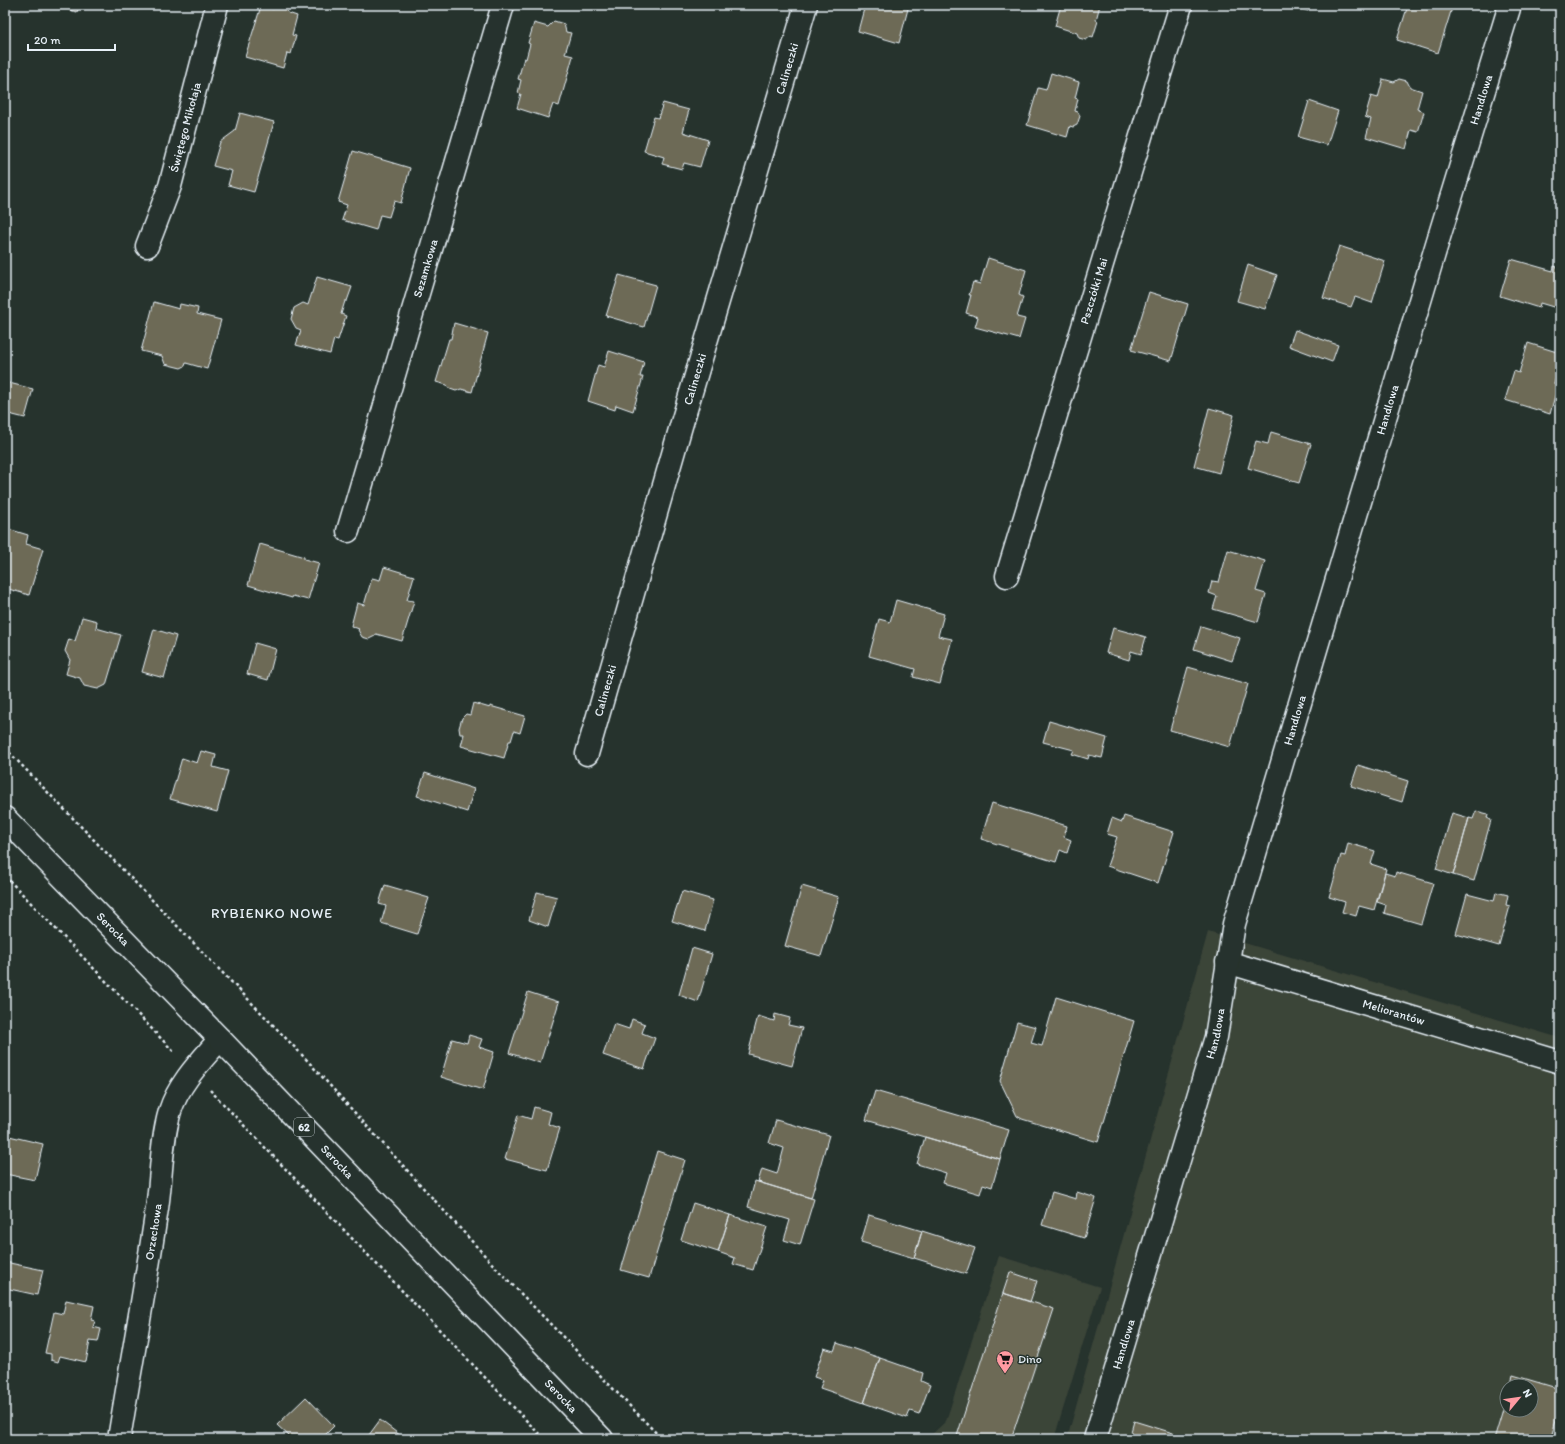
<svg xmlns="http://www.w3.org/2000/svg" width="1565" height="1444" viewBox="0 0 1565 1444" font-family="Itim,sans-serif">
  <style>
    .built { fill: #3b4439; fill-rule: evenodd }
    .building { fill: #6d6a56; stroke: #e8f1f8 }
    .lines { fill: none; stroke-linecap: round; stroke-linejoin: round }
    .street-casing { stroke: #e8f1f8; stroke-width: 25 }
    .primary-casing { stroke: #e8f1f8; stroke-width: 25 }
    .path { stroke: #e8f1f8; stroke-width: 2.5; stroke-dasharray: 3 3; stroke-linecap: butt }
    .street { stroke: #26332d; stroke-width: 22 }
    .primary { stroke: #26332d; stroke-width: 22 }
    .labels { text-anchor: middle; stroke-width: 3; stroke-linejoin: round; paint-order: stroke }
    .shield { fill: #26332d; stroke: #aeb8bb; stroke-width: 1 }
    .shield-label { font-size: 11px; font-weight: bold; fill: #e8f1f8 }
    .street-label { font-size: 12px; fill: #e8f1f8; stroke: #26332d }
    .poi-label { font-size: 12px; fill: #e8f1f8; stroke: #26332d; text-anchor: start }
    .quarter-label { font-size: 14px; letter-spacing: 1px; fill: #e8f1f8; stroke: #26332d }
  </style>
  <rect width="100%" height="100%" fill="#26332d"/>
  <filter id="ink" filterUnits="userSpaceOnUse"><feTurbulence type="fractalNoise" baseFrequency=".025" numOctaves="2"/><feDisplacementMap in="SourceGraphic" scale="8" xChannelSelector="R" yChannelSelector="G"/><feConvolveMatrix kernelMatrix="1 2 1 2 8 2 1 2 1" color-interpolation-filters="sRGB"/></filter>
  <g filter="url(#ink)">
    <path class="built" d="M1208,932L1560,1038V1439H1067ZM1507,1386H1531V1410H1507Z
      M999,1256L1100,1287L1054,1439H927L946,1421Z"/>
    <path class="building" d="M51,5H80L77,12Z
      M279,5L285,6L288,13L297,16L292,35L296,36L291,54L287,53L283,68L245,57L261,6L273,9Z
      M865,5H909L899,43L858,31Z
      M1061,5H1100L1096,20L1098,21L1093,37L1091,36L1086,40L1079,38L1077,33L1055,26Z
      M1288,5H1310L1308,11Z
      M1408,5H1449L1448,7L1452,8L1438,53L1397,40Z
      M554,21L564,24L566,32L571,33L565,54L573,56L559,106L553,104L548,118L517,108L521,94L518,93L521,80L518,79L524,58L526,59L530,44L528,43L534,23L548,27Z
      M1051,73L1079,82L1075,98L1078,99L1075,111L1078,112L1080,116L1077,125L1073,127L1070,126L1067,137L1027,125L1038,88L1046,90Z
      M1383,79L1394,82L1399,79L1407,81L1410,87L1422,91L1417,109L1424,112L1418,132L1411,130L1406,149L1366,137L1371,119L1365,117L1371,96L1378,98Z
      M1309,101L1338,111L1327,145L1298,137Z
      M663,103L689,110L683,132L708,140L700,167L684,163L682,169L662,164L664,157L644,151L654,117L658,118Z
      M240,113L274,122L254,192L228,185L232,171L213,166L220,142L235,131Z
      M1559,116H1560V144L1555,142L1559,131L1556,127Z
      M353,151L410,168L401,203L394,201L389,217L380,215L376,230L342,220L347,205L338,202Z
      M1339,246L1385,261L1372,303L1355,297L1351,307L1323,298Z
      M988,258L1026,270L1019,295L1023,297L1017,317L1025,319L1019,339L975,327L978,317L966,313L971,295H969L973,282L980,284Z
      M1511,259L1553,271L1554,266L1560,268V309L1540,303L1539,308L1500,296Z
      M1248,265L1277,275L1265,309L1237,301Z
      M619,275L656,285L644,327L606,316Z
      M317,277L352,287L347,301H345L341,314L346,316L338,340L334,339L330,354L296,345L301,330L296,328L291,319L294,308L303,303L308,305Z
      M1149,292L1188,304L1171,361L1131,350Z
      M154,302L179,309L180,304L198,308L197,314L221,320L207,369L186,363L185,366L181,368L165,364L162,356L141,351Z
      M454,323L488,333L472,392L461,389L456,391L450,389L447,385L436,382L449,339H451Z
      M1295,330L1338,345L1332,362L1289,346Z
      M1528,343L1560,353V363L1554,384L1558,385L1550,414L1505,400L1514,371L1519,373Z
      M609,351L644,362L640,377H643L633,411L616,405L615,410L588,401L598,365L604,367Z
      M5,382L33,389L25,418L5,413Z
      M1209,408L1234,415L1219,473L1194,466Z
      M1271,432L1311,444L1299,483L1248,468L1256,441L1268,444Z
      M5,528L28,535L26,544L43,549L29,595L5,588Z
      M260,544L304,557V559L319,563L308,600L293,596L292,598L248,585Z
      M1228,550L1265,561L1256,591L1266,594L1258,622L1213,609L1217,596L1209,593L1212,581L1219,582Z
      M384,567L414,576L407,600L414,601L402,641L376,634L375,636L369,639L362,637L358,630L359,629L351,626L357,603L364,605L372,578L380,580Z
      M896,600L944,614L938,636L952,639L940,684L913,677L915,669L869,656L879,619L890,622Z
      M82,617L97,621L96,628L121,635L106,685L98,689L84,686L80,678L66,674L70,660L65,651L69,639L75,641Z
      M1201,626L1240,638L1232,661L1194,649Z
      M1113,628L1146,637L1141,654L1131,651L1129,660L1106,653Z
      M154,629L176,636L164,678L142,672Z
      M255,643L276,649L268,680L247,674Z
      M1188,667L1248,684L1230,747L1170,730Z
      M473,703L490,708V706L525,716L520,733L514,731L511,741H509L504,758L461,746L464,734H460L459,728L462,718L466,714L470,715Z
      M1049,721L1107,738L1102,758L1089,755L1088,759L1072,754L1074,750L1043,742Z
      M201,751L216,755L213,767L228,771L217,812L170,799L182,758L197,763Z
      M1358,765L1408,781L1402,802L1351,786Z
      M425,773L474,789L467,812L417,796Z
      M992,803L1067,826L1064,837L1071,840L1067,853L1060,850L1056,862L981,839Z
      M1476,811L1488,814L1487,818L1491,820L1474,881L1453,875L1469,818L1473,819Z
      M1452,813L1469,818L1453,875L1436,869Z
      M1124,816L1174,832L1158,883L1107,866L1117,837L1107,834L1112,818L1122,822Z
      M1348,843L1375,851L1371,864L1386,869L1374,910L1359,906L1356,916L1342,912L1345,902L1329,897L1341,855L1345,856Z
      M1396,872L1433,883L1421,924L1384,913L1386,905L1377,902L1385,873L1395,876Z
      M385,885L429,898L417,934L381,923L386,906L379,904Z
      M802,886L839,897L821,956L785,946Z
      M682,891L713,900L705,931L672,921Z
      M537,892L557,897L548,927L529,920Z
      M1496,892L1508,895L1506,905L1510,906L1499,946L1456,934L1467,894L1494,901Z
      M692,948L712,954L698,1002L679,995Z
      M528,992L559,1002L540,1063L509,1053Z
      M1056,997L1134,1021L1098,1142L1022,1119L1017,1116L1000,1081L1017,1022L1036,1027L1031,1043L1042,1046Z
      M775,1014L790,1018L788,1025L802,1028L792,1066L748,1054L758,1016L774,1021Z
      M632,1019L645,1024L642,1033L655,1038L644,1069L603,1055L614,1024L629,1029Z
      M469,1035L482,1039L479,1047L494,1052L483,1090L441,1077L452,1039L467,1043Z
      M875,1091L1009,1130L1000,1159L866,1120Z
      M534,1107L551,1112L548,1124L560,1128L547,1170L505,1159L518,1115L531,1119Z
      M776,1120L829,1135L811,1198L758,1182L762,1169L777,1174L784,1148L769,1143Z
      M5,1135L43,1144L35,1180L5,1174Z
      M925,1137L1000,1159L992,1187L983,1184L980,1194L943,1183L946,1173L917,1164Z
      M657,1151L685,1160L649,1278L621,1270Z
      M755,1181L814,1199L800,1245L784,1240L790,1220L748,1207Z
      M1052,1192L1076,1199L1077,1192L1096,1198L1084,1238L1042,1225Z
      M693,1203L730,1215L718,1252L681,1240Z
      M730,1215L767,1227L753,1270L733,1264L735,1258L718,1252Z
      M869,1215L922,1231L914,1258L861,1242Z
      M922,1231L975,1248L966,1274L914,1258Z
      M5,1262L43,1270L37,1295L5,1288Z
      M1010,1272L1037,1281L1030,1302L1003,1293Z
      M1003,1293L1054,1309L1011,1439H956Z
      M66,1300L94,1306L91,1320L95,1321L93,1327L101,1329L98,1342L90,1341L86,1362L60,1356L58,1362L51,1360V1354L45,1353L54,1312L63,1314Z
      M837,1343L880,1358L864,1403L820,1388L823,1380L814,1377L824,1348L834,1351Z
      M880,1358L923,1373L921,1381L930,1385L919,1414L910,1411L907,1418L864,1403Z
      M1513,1375L1560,1389V1407L1550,1439H1494L1507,1396V1410H1531V1386H1510Z
      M306,1397L334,1426L321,1439H286L289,1436L277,1425Z
      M380,1420L405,1439H366Z
      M1134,1421L1186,1437L1185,1439H1129Z
      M29,1437L46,1439H28Z"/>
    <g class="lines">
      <g class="street-casing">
        <g id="street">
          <path id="s1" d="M147,246L170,186L217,5"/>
          <path id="s2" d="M348,531L503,5"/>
          <path id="s3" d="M1007,576L1181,5"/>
          <path id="s4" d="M587,754L681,426L806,5"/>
          <path id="s5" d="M1227,962L1560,1062"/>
          <path id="s6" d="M119,1439C131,1364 145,1290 156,1215C162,1181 160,1145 170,1111C179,1083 201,1061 220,1039"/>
          <path id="s7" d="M1095,1439L1216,1037L1234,924L1436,247L1510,5"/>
        </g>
      </g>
      <g class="primary-casing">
        <g id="primary">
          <path id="s8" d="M5,818L220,1039L602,1439"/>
        </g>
      </g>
      <path class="path" d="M5,748L305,1058L498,1270L662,1439
        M5,876L175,1053
        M210,1090L544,1439"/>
      <use href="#street" class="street"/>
      <use href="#primary" class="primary"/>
    </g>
  </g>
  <defs>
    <g id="supermarket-pin" transform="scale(0.9)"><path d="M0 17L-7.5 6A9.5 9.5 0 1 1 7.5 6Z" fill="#ff9aa2" stroke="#26332d"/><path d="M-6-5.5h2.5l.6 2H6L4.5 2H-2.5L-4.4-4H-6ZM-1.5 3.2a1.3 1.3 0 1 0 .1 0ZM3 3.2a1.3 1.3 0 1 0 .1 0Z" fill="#111"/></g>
  </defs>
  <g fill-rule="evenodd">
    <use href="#supermarket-pin" x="1005" y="1359"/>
  </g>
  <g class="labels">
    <rect class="shield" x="294" y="1118" width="20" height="18" rx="3"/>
    <g class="shield-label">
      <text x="304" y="1131">62</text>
    </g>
    <g class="street-label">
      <text dy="4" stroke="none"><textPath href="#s4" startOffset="714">Calineczki</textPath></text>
      <text dy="4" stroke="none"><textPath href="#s7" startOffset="1395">Handlowa</textPath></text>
      <text dy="4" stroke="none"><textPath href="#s1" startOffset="125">Świętego Mikołaja</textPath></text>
      <text dy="4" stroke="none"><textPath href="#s2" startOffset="274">Sezamkowa</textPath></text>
      <text dy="4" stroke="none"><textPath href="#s3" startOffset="298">Pszczółki Mai</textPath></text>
      <text dy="4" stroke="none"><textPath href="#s4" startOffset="390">Calineczki</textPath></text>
      <text dy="4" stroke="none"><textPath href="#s7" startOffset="1071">Handlowa</textPath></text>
      <text dy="4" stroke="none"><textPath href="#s4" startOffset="66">Calineczki</textPath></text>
      <text dy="4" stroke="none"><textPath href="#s7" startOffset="747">Handlowa</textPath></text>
      <text dy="4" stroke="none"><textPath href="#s8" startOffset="155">Serocka</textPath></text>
      <text dy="4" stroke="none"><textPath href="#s5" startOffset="174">Meliorantów</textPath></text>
      <text dy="4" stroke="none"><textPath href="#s7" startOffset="423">Handlowa</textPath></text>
      <text dy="4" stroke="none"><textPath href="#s8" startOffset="478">Serocka</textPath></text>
      <text dy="4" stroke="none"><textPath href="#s6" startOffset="210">Orzechowa</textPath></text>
      <text dy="4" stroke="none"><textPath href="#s7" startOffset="99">Handlowa</textPath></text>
      <text dy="4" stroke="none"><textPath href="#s8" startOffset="802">Serocka</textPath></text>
    </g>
    <g class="poi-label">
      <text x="1018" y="1363">Dino</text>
    </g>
    <g class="quarter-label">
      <text x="272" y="918">RYBIENKO NOWE</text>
    </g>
  </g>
  <rect width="1565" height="1444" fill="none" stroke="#26332d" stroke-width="20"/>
  <rect x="10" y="10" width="1545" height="1424" fill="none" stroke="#e8f1f8" stroke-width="1.5" filter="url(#ink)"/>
  <g transform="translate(1519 1398) rotate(61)"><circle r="19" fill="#26332d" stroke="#747f7e"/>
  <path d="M0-3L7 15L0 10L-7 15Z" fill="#ff9aa2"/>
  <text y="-6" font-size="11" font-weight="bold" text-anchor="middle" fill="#e8f1f8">N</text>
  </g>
  <path d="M28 44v6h87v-6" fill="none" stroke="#e8f1f8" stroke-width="2"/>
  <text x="34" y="44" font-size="12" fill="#e8f1f8" stroke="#26332d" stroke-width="3" paint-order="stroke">20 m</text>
</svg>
